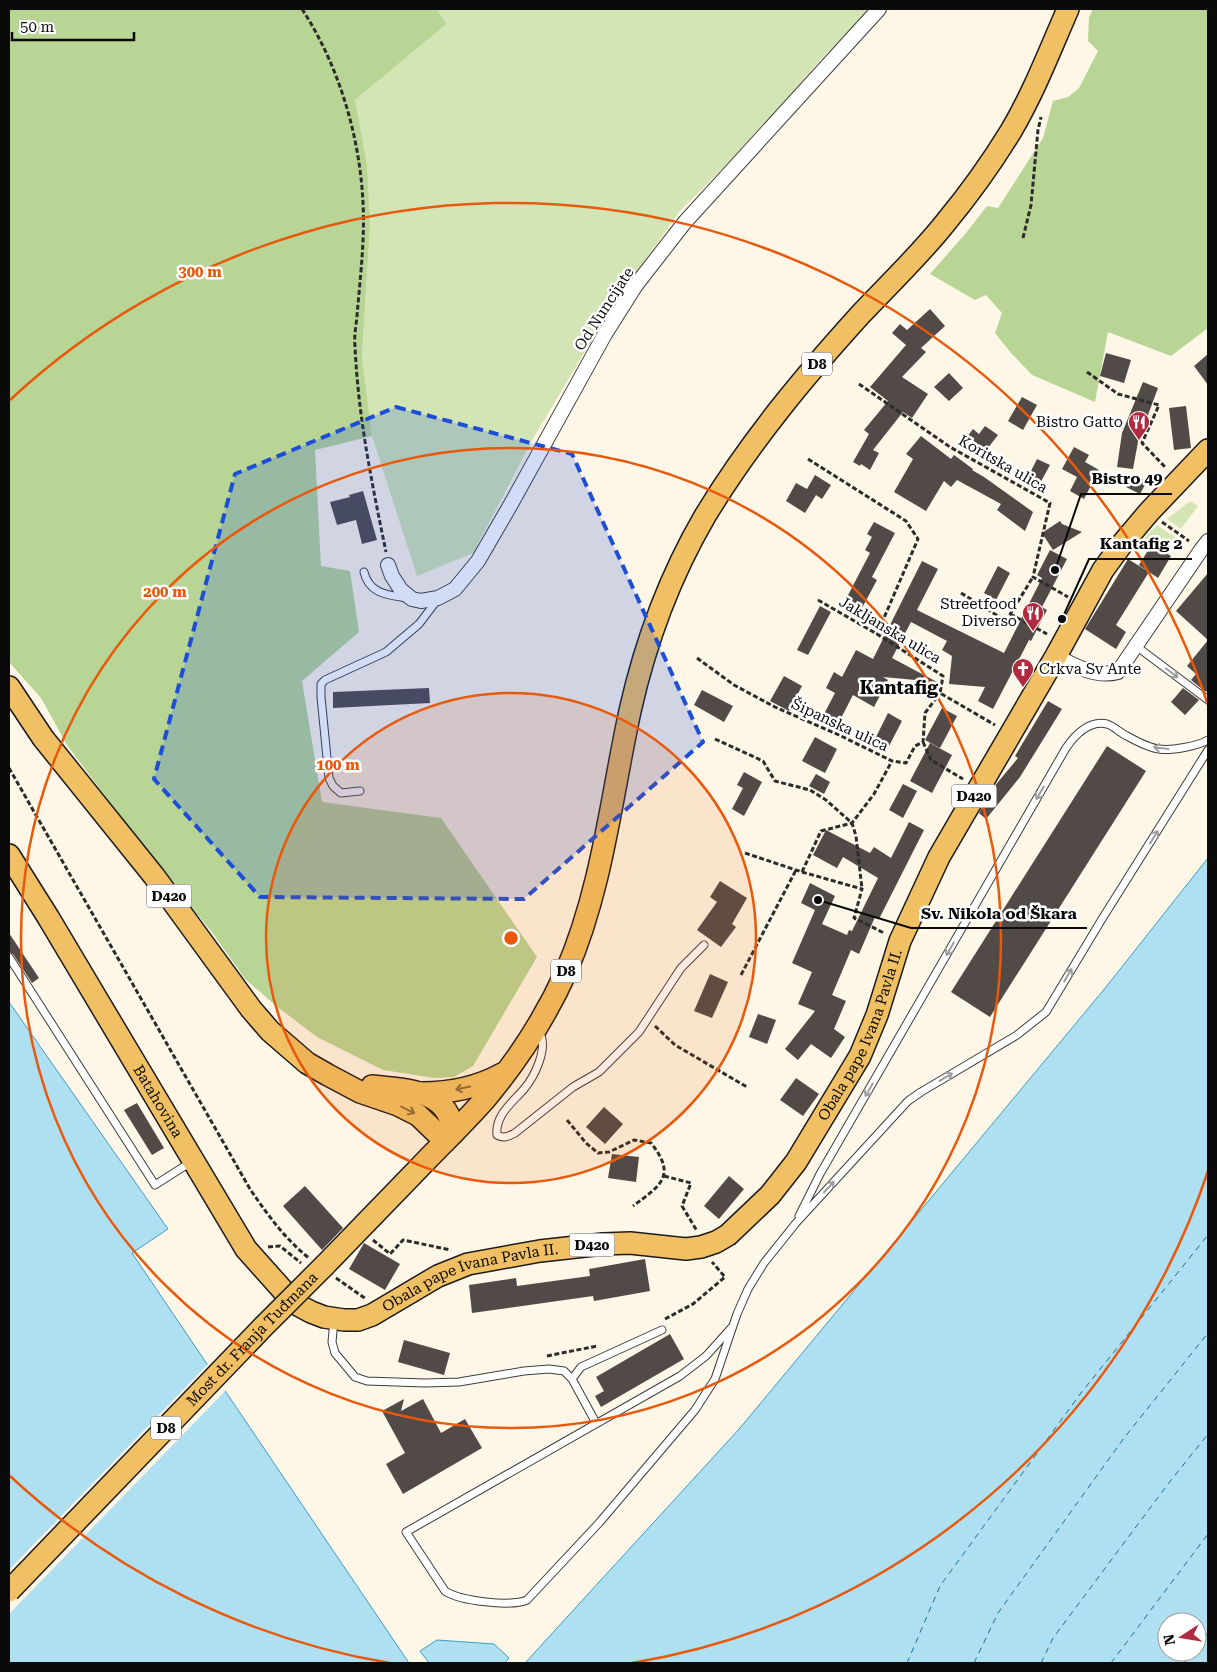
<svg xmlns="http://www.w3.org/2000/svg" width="1217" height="1672" viewBox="0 0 1217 1672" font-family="'Roboto Serif',serif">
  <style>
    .green { fill: #d3e5b4 }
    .forest { fill: #b8d595 }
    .water { fill: #afe0f2; stroke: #3b9cc5; fill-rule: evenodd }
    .pier { fill: #fef7e7 }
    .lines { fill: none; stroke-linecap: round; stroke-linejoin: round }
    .ferry { stroke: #1c6b93; stroke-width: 1; stroke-dasharray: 6 5; stroke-linecap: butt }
    .building { fill: #514a47 }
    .lane-casing { stroke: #3d3d3d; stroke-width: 9 }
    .street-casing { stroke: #3d3d3d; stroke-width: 16 }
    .primary-casing { stroke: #1b1b1b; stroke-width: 24 }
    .path { stroke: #2c2c2c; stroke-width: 3; stroke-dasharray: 5 2.5; stroke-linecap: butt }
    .lane { stroke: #fff; stroke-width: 7 }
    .street { stroke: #fff; stroke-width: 14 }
    .primary { stroke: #f1c064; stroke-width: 21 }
    .primary-bridge-casing { stroke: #1b1b1b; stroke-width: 24; stroke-linecap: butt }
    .primary-bridge { stroke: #f1c064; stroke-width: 21 }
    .oneway { stroke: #9d9d9d }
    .oneway2 { stroke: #896e3c }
    .marked { fill: #1d4ed8; fill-opacity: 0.2; stroke: #1d4ed8; stroke-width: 4; stroke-dasharray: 10 6; stroke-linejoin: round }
    .ring { fill: none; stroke: #e8590c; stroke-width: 2.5 }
    .labels { text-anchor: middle; stroke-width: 5; stroke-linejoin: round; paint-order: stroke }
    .shield { fill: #fff; stroke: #545454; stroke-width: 1 }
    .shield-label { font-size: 14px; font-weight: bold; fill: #0a0a0a }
    .street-label { font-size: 15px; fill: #0a0a0a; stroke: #fff }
    .poi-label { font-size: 15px; fill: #0a0a0a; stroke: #fff; text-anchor: end }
    .quarter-label { font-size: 18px; font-weight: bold; fill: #0a0a0a; stroke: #fff }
    .centre { fill: #e8590c; stroke: #fff; stroke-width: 2.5 }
    .ring-label { font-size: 15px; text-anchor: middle; font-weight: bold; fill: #e8590c; stroke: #fff; stroke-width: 5; stroke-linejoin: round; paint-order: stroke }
    .leader { fill: none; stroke: #0a0a0a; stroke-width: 2 }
    .callout-dot { fill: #0a0a0a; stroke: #fff; stroke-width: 2 }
    .callout-label { font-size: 16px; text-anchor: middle; font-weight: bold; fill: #0a0a0a; stroke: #fff; stroke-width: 5; stroke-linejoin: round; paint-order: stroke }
  </style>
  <rect width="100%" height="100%" fill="#fef7e7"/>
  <path class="green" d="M437,9H872L821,59L750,141L680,211L628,284L581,358L534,437L473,553L417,576L372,436L362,357L370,226L355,100L445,24Z
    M1190,501L1198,506L1181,529L1167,519Z
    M1157,525L1175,537L1164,551L1144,539Z"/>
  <path class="forest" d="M9,9H437L446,24L355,100L367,166L370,226L362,357L372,436L315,450L321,566L350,571L359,632L302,681L322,802L441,818L537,957L473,1066L454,1077L434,1078L383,1070L317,1037L275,1005L245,979L211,931L162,872L67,745L41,698L9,662Z
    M1093,9H1208V328L1171,356L1108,332L1095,402L1032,375L1011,353L995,333L1002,313L986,295L975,300L930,274L966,233L987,206L998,208L1043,138L1053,101L1068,97L1079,88L1098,51L1088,41L1089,17Z"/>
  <path class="water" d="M1208,858V1663H525L740,1428L1106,987ZM1167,1622H1197V1652H1167Z
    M9,1002L168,1229L132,1253L409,1663H9Z
    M437,1640L494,1644L509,1658L505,1663H429L420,1651Z"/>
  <path class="pier" d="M209,1363L227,1389L9,1614V1570Z"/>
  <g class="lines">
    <path class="ferry" d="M1197,1647L1208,1633
      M907,1663L940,1586L1081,1393L1208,1235
      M974,1663L998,1613L1124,1438L1208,1333
      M1041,1663L1053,1638L1168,1484L1208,1434
      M1111,1663L1208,1534
      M1184,1663L1193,1652"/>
  </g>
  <path class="building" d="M930,309L945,326L921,348L926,352L902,377L928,394L912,418L903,412L873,450L879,453L870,470L861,464L860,466L853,462L869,434L864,430L888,401L870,387L906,345L892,333L900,324L907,330Z
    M1106,353L1131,360L1124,383L1100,376Z
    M1208,354V385L1194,366Z
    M949,373L963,388L949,401L934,387Z
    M1143,382L1158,388L1138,442L1133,469L1117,467L1122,433Z
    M1022,397L1037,405L1023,430L1008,421Z
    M1186,406L1191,448L1174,450L1169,408Z
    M985,426L998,435L981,457L960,446L973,429L979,434Z
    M921,436L951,459L954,455L973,469L972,470L984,477L1033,512L1025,531L997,510L1001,504L957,480L951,487L944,481L926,511L894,492L913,459L906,454Z
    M1074,447L1089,455L1085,462L1099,470L1084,499L1070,491L1077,477L1062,469Z
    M1037,459L1050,465L1038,487L1026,481Z
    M1132,474L1147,481L1140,494L1126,487Z
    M815,475L831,485L822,499L816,495L805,513L786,501L796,483L807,489Z
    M363,491L377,540L362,544L356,520L337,525L330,502L350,497L349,495Z
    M1060,521L1062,524L1082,532L1053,550L1042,533Z
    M874,522L895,533L872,577L877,580L862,608L846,599L870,553L865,550L872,537L867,534Z
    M1152,544L1171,556L1158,578L1139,565Z
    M1050,550L1067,559L1042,607L1047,610L1031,641L1029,640L993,709L978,701L985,687L949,684L952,656L942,650L947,641L911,622L892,658L937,682L883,677L888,680L874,707L853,695L839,722L824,714L835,693L826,688L834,672L842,677L856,650L873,659L922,561L938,569L917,610L1004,653L1042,578L1037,575Z
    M1128,559L1149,572L1116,625L1126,632L1116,649L1085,629Z
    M998,566L1010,573L996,600L984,593Z
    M1208,573V690L1206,692L1191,680L1196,674L1187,666L1208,640L1176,611Z
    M820,606L831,612L808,655L797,650Z
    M784,676L802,686L789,711L770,701Z
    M429,688L430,703L333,708V692Z
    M1183,688L1199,700L1185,715L1171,702Z
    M702,690L733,706L724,722L694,705Z
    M1048,701L1062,709L1020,777L986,819L979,813L993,788L1018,758L1015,756Z
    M942,708L957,716L940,748L925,740Z
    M888,713L902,721L888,748L874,741Z
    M815,737L837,749L825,773L802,761Z
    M930,743L952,755L932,793L910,781Z
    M1107,746L1146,771L990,1017L951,992Z
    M744,772L762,782L744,816L732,809L743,788L737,785Z
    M816,774L830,782L824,794L809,786Z
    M903,784L917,791L903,818L889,810Z
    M909,822L924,830L879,919L875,917L859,954L851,950L832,995L846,1001L834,1029L845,1037L831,1058L811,1044L798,1060L785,1049L815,1011L798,1004L812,972L792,963L815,910L801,903L810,883L835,896L822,924L847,935L849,930L852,931L878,878L843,857L837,868L813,855L826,830L870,853L874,847L891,858Z
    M720,881L747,898L732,924L736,927L721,947L697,930L717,902L710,897Z
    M9,933L39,978L32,983L13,954L9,952Z
    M710,974L728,982L712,1018L694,1011Z
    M758,1014L776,1020L767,1044L749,1037Z
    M796,1078L819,1094L803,1116L780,1100Z
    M137,1103L164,1148L152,1155L124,1110Z
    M604,1107L623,1124L605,1144L586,1127Z
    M612,1154L639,1157L636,1182L608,1178Z
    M729,1176L744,1189L719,1219L704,1206Z
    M305,1186L343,1228L322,1250L283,1206Z
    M364,1243L400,1264L385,1290L349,1269Z
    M645,1259L650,1291L594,1301L593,1296L472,1313L469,1285L516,1278L517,1286L590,1276L589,1269Z
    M670,1334L684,1359L601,1407L595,1396L604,1391L596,1377Z
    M404,1340L450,1353L444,1375L398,1362Z
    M404,1399L401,1411L423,1399L441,1433L465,1419L482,1448L403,1494L386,1464L405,1453L382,1411Z"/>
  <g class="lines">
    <g class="lane-casing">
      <path id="lane" d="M364,572C369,594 388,595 407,598
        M1136,646L1208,700
        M360,791L341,793L333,786L329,778L321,697V684L325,680L386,652L419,624L438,599
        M9,957L155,1185L191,1162
        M539,1032C549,1047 535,1076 524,1089C512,1103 495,1115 497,1135C504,1139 509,1136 515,1133L573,1087L599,1072L639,1032L681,968L704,945
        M799,1216L820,1174L1066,748C1075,735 1089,720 1107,724C1114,726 1120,733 1127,736C1136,741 1149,748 1159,749C1171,751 1198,746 1208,740
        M334,1320L332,1342L335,1353L355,1377L367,1381L425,1383L459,1382L524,1371L549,1369L564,1371L572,1379L596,1423
        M732,1327L706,1356L680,1376L406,1532L445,1591C460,1601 510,1607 527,1600L599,1523L695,1410L715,1379L737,1314L748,1289L764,1263L796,1223L908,1101L921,1092L1017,1035L1046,1012L1102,919L1208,750
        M572,1379L581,1367L662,1330"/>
    </g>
    <g class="street-casing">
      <path id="street" d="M388,565L392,576L401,590L412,599L421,601L438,598L455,589L478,561L511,504L605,334L636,285L685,222L879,9
        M1056,656C1075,666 1096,678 1118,672L1201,550L1208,541"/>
    </g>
    <g class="primary-casing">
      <g id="primary">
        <path d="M9,687L43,738L154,876L251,1009L270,1031L307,1063L328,1075L360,1092L398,1105L418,1115L445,1141"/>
        <path id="s1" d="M9,855L48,917L246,1249L288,1296L298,1305L311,1312L324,1317L344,1320H358L372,1315L438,1276L468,1264L540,1251L603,1244L630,1243L686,1249L701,1247L716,1242L728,1235L770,1195L796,1162L860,1056L877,1015L900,941L939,857L1056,656L1103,570L1122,544L1149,512L1208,450"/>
        <path d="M372,1086C406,1090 450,1089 453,1133"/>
        <path d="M421,1093C449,1093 477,1088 502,1074"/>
        <path d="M325,1265C356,1233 387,1201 419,1168C441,1145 465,1122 486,1098C517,1061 546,1016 566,972C602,889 611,799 630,711C645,644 670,576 705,516C749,443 803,378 860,315C889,284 920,255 946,222C970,193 992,162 1011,131C1034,92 1050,50 1068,9"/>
      </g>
    </g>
    <path class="path" d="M302,9C345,75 367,161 363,240C362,265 359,291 357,316C356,326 354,336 355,346C358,416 372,484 386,552
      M1023,238L1031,205L1038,130L1041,117
      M1087,372L1118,394L1159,405L1142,443L1166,468
      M859,384L950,447L1050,503L1033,577L1068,597
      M808,459L906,521L918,539L877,634
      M1162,522L1189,541
      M961,593L1006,621L1033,577
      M818,600L877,634L943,676L940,693L995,725
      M1010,614L1047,634
      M697,658L734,685L775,707L839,735L892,761L906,763L915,746L923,742L925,713L940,693
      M715,739L763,761L775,781L810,790L826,800L852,823L856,836L862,889
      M923,742L931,760L963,779
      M9,768L250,1189C267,1214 285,1239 309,1258
      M745,853L802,872L862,889L854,918L884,933
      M802,872L821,831L852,823L874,794L892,761
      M741,975L796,870
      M655,1026L675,1045L747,1087
      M567,1120L586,1143L598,1153L609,1152L634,1140L651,1143C677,1176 661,1185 633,1206
      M664,1176L691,1183L682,1206L697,1231
      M373,1240L390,1254L403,1240L451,1250
      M268,1247L280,1246L301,1263
      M336,1278L366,1299
      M665,1319L693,1304L725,1277L712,1262
      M547,1356L597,1346"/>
    <use href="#lane" class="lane"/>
    <use href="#street" class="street"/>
    <use href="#primary" class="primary"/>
    <g class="primary-bridge-casing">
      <g id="primary-bridge">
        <path id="s2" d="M9,1591L262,1328L325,1265"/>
      </g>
    </g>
    <use href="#primary-bridge" class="primary-bridge"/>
  </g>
  <defs><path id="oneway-shaft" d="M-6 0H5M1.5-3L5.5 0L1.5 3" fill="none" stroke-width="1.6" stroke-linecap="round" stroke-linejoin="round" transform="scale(1.25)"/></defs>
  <g class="oneway">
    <use href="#oneway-shaft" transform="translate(1172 673) rotate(37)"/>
    <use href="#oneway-shaft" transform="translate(1161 748) rotate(-173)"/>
    <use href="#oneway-shaft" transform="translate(1040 793) rotate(120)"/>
    <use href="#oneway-shaft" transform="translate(1154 837) rotate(-58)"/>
    <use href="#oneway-shaft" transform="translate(950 949) rotate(120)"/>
    <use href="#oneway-shaft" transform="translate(1068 975) rotate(-59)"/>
    <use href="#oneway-shaft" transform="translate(946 1077) rotate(-31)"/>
    <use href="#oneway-shaft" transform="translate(869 1090) rotate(120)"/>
    <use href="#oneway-shaft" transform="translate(829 1187) rotate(-47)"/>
  </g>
  <g class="oneway2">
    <use href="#oneway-shaft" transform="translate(463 1088) rotate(168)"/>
    <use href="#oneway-shaft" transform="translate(408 1110) rotate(27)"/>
  </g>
  <path class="marked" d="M396,407L572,454L703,742L524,899L260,897L154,779L235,474Z"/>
  <circle cx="511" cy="938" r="245" fill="#e8590c" fill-opacity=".12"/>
  <g class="ring">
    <circle cx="511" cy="938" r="245"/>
    <circle cx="511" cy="938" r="490"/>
    <path d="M1208 1171A735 735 0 0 1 632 1663M390 1663A735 735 0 0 1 10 1476M10 400A735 735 0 0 1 1208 705"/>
  </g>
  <defs>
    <g id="restaurant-pin" transform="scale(1.125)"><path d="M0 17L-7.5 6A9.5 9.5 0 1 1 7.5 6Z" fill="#b02b3f" stroke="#fff"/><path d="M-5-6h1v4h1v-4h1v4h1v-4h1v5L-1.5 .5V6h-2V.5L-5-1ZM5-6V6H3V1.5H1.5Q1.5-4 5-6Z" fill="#fff"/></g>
    <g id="church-pin" transform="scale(1.125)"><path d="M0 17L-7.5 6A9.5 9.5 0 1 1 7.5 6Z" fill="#b02b3f" stroke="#fff"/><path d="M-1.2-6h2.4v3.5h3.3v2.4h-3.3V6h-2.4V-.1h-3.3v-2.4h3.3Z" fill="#fff"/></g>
  </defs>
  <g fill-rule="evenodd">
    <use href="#restaurant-pin" x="1139" y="422"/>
    <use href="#restaurant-pin" x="1033" y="613"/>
    <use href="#church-pin" x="1023" y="669"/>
  </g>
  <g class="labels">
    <g class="shield">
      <rect x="802" y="352.5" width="30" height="23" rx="4"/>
      <rect x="951.5" y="784.5" width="45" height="23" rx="4"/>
      <rect x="146.5" y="884.5" width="45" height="23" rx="4"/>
      <rect x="551" y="959.5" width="30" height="23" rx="4"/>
      <rect x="569.5" y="1233.5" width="45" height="23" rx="4"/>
      <rect x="151" y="1416.5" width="30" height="23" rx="4"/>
    </g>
    <g class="shield-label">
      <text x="817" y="369">D8</text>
      <text x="974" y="801">D420</text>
      <text x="169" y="901">D420</text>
      <text x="566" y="976">D8</text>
      <text x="592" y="1250">D420</text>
      <text x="166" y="1433">D8</text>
    </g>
    <g class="street-label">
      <text transform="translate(604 309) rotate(-57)" y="5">Od Nuncijate</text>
      <text transform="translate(1003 464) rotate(30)" y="5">Koritska ulica</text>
      <text transform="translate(890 630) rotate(31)" y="5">Jakljanska ulica</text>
      <text transform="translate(840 725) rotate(25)" y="5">Šipanska ulica</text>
      <text dy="5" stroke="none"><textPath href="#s1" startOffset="1231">Obala pape Ivana Pavla II.</textPath></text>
      <text dy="5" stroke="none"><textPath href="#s1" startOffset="288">Batahovina</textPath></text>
      <text dy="5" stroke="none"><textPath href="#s1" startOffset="721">Obala pape Ivana Pavla II.</textPath></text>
      <text dy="5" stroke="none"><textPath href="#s2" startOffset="350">Most dr. Franja Tuđmana</textPath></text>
    </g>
    <g class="poi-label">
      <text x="1123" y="427">Bistro Gatto</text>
      <text x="1017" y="609">Streetfood<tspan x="1017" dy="17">Diverso</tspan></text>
      <text x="1039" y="674" text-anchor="start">Crkva Sv Ante</text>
    </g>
    <g class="quarter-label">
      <text x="899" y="694">Kantafig</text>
    </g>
  </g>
  <circle cx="511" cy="938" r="8" class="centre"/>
  <g class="ring-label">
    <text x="200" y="277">300 m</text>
    <text x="165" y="597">200 m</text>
    <text x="338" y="770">100 m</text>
  </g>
  <path class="leader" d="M1055 570L1081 494H1172M1062 619L1089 559H1192M818 900L911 928H1087"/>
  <g class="callout-dot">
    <circle cx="1055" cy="570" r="5"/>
    <circle cx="1062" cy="619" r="5"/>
    <circle cx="818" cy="900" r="5"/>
  </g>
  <g class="callout-label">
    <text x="1127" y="484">Bistro 49</text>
    <text x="1141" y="549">Kantafig 2</text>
    <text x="999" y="919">Sv. Nikola od Škara</text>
  </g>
  <rect width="1217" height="1672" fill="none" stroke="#0a0a0a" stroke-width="20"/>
  <g transform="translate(1182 1637) rotate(258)"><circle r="24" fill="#ffffff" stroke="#9d9d9d"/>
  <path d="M0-4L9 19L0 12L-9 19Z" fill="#b02b3f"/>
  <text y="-8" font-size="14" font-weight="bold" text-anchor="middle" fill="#0a0a0a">N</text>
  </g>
  <path d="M12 32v8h122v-8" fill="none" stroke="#0a0a0a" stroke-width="2.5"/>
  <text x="20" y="32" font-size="15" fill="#0a0a0a" stroke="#ffffff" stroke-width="4" paint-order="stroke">50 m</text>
</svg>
